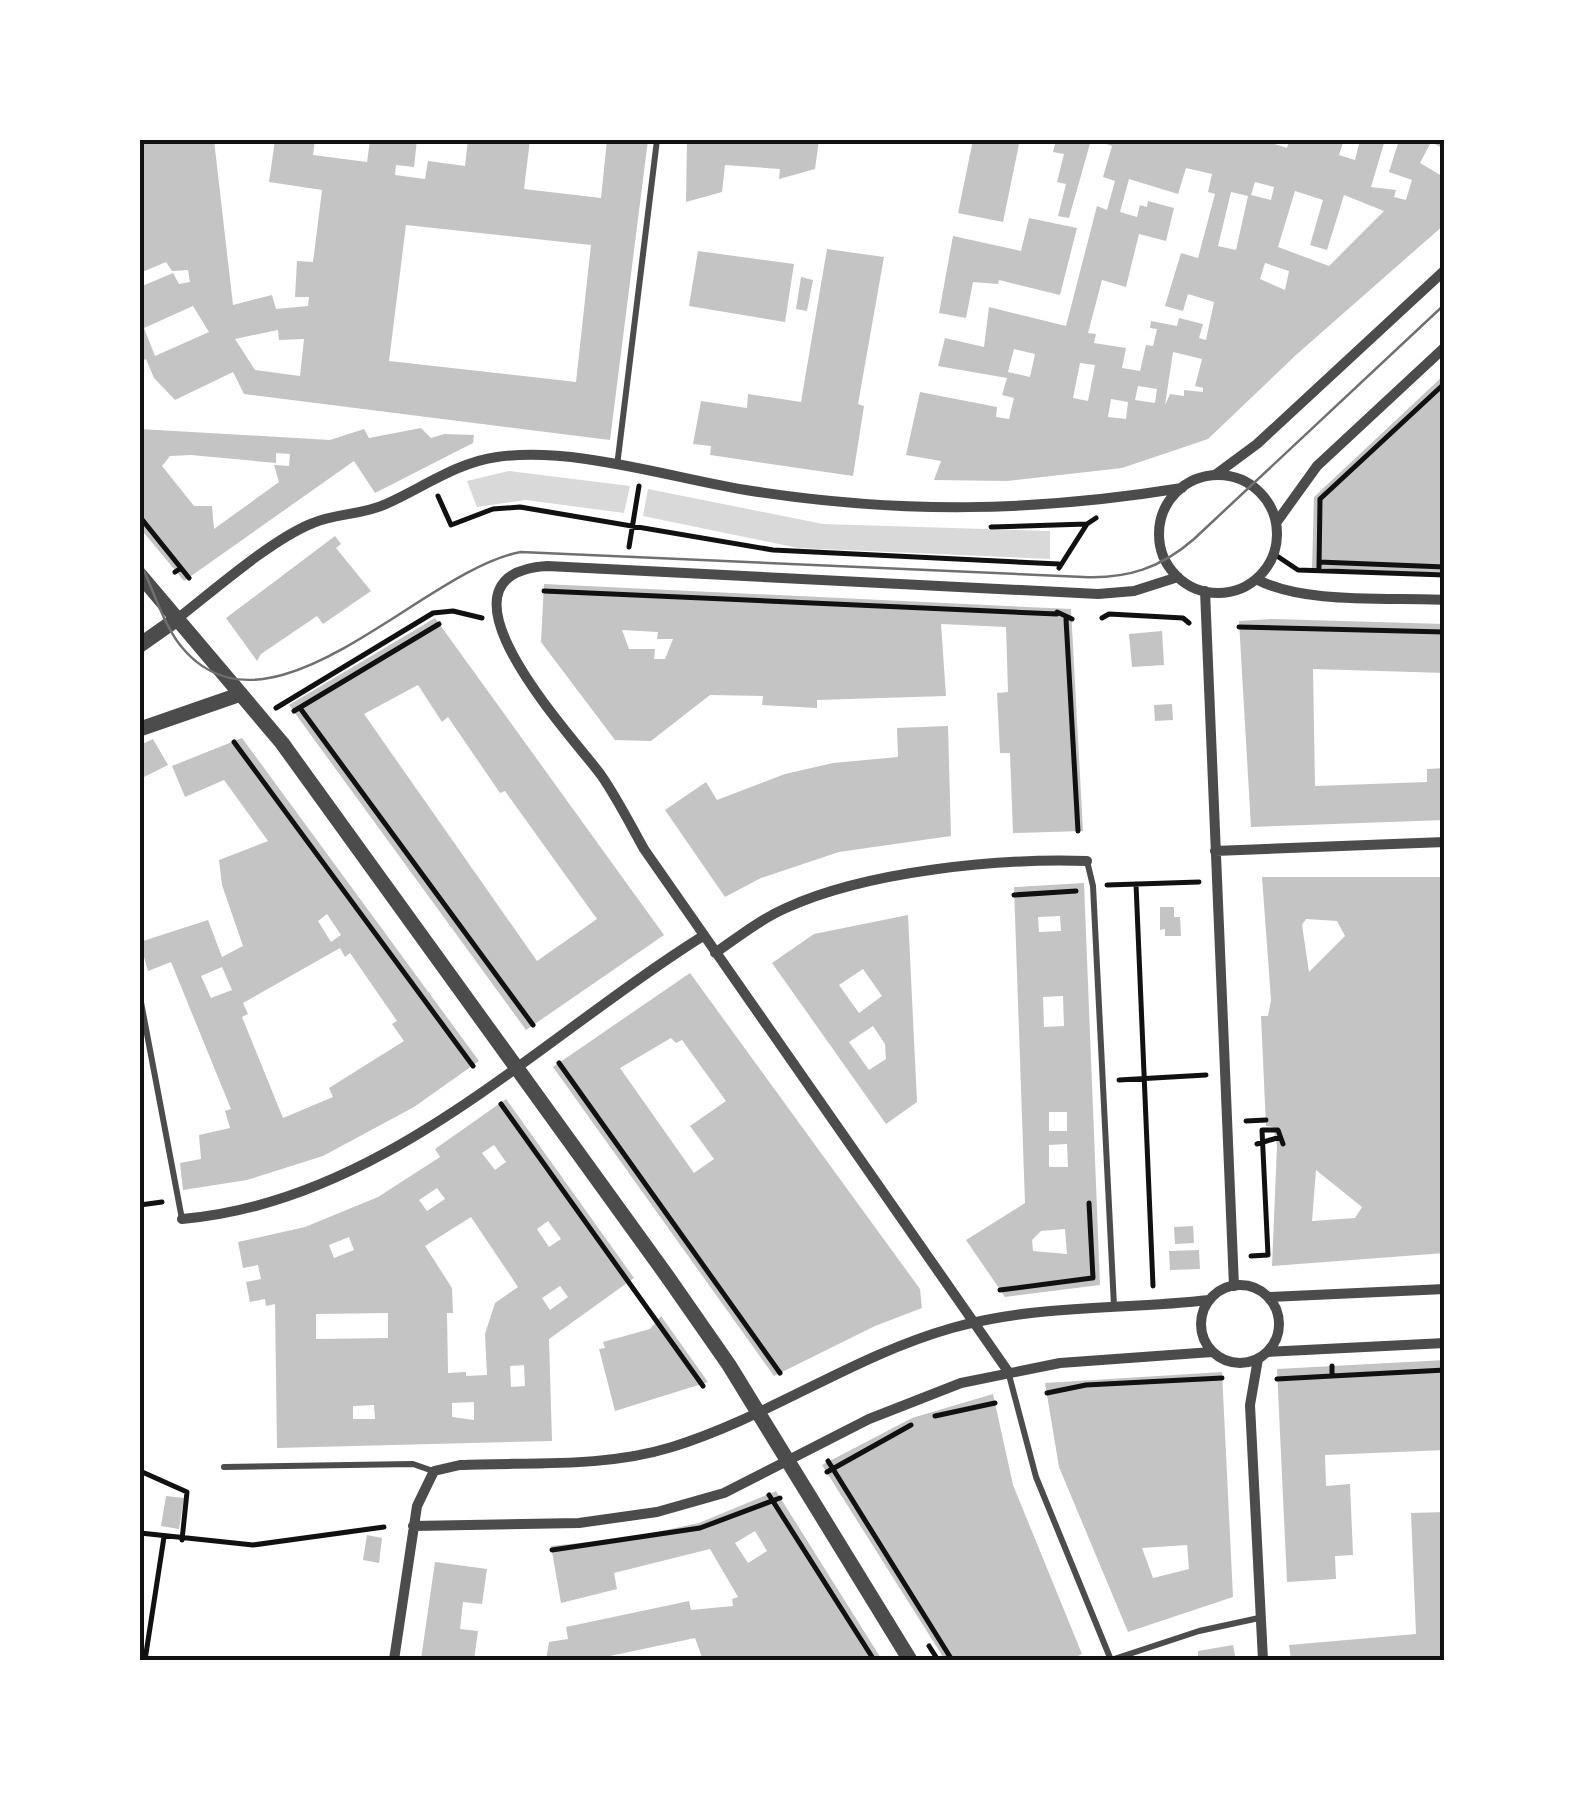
<svg xmlns="http://www.w3.org/2000/svg" width="1585" height="1800" viewBox="0 0 1585 1800" font-family="Literata,serif">
  <style>
    .water { fill: #d9d9d9 }
    .building { fill: #c4c4c4; fill-rule: evenodd }
    .lines { fill: none; stroke-linecap: round; stroke-linejoin: round }
    .path { stroke: #111; stroke-width: 5 }
    .service { stroke: #4c4c4c; stroke-width: 6 }
    .minor { stroke: #4c4c4c; stroke-width: 10 }
    .tertiary { stroke: #4c4c4c; stroke-width: 15 }
    .tram { stroke: #707070; stroke-width: 2.5 }
    .neatline { fill: none; stroke: #111; stroke-width: 4 }
  </style>
  <rect width="100%" height="100%" fill="#fff"/>
  <path class="water" d="M509,471L630,486L624,513L526,500L477,507L467,481Z
    M648,489L823,524L1050,531V559L798,548L643,516Z"/>
  <path class="building" d="M140,140H214L233,305L272,295L276,309L308,306L309,297H295L297,261L313,262L322,190L269,182L275,140H315L313,155L367,162L370,140H417L414,167L396,165L395,175L425,179L428,161L465,166L468,140H530L524,189L601,198L607,140H648L610,440L244,394L233,372L175,400L154,378L146,359L140,362V287L173,273L179,284L190,282L188,270L172,271L166,262L140,273ZM406,225L591,245L576,382L389,361ZM193,306L209,332L155,356L144,328ZM278,330L279,340L304,339L300,376L255,370L235,339Z
    M687,140H819L815,169L779,179L780,169L725,165L722,192L686,202Z
    M973,140L1019,144L1003,222L958,213Z
    M1056,140H1091L1069,218L1058,216L1066,184L1057,182L1064,154L1053,152Z
    M1095,140H1262L1287,148L1289,140H1344L1339,155L1355,160L1360,140H1385L1371,187L1396,190L1394,197L1406,200L1412,180L1389,172L1399,140H1445L1442,148L1431,142L1420,163L1442,176L1445,171V224L1296,355L1208,439L1122,468L1007,481L934,480L941,461L906,455L920,392L997,407L996,417L1009,419L1014,398L1002,395L1007,378L938,366L945,338L984,347L989,307L1066,326L1097,206L1107,210L1115,181L1103,177L1112,146ZM1186,168L1212,174L1208,192L1215,194L1198,258L1181,253L1165,306L1183,311L1188,294L1214,302L1206,340L1199,338L1203,324L1179,318L1177,326L1151,321L1150,328L1157,329L1153,346L1146,345L1140,371L1122,368L1126,348L1094,343L1096,334L1088,333L1102,280L1126,287L1139,234L1166,241L1174,208L1148,201L1147,207L1140,205L1137,217L1120,212L1129,179L1178,194ZM1255,182L1274,187L1271,200L1251,195ZM1295,191L1323,200L1310,245L1327,250L1344,195L1384,211L1329,266L1278,247ZM1231,192L1248,196L1236,250L1218,246ZM1265,263L1289,271L1285,290L1260,279ZM1014,349L1035,354L1030,377L1008,372ZM1173,352L1202,359L1195,386L1203,388V392L1184,390V396L1170,394L1165,405ZM1080,363L1095,365L1088,401L1073,398ZM1138,386L1157,389L1155,403L1135,400ZM1111,399L1128,402L1126,419L1108,417Z
    M1029,218L1077,228L1060,295L999,280L998,284L973,282L966,318L939,313L953,236L1021,251Z
    M827,249L884,257L858,404L864,406L853,476L710,455L711,446L693,444L701,401L747,408L748,394L801,402Z
    M698,251L794,264L785,322L689,306Z
    M801,277L813,280L807,311L796,309Z
    M1445,374V573L1312,568L1314,497Z
    M421,428L431,438L444,434L474,435L473,443L375,493L354,461L184,581L140,528V429L330,440L364,429L369,438ZM276,453L290,454L289,466L274,465L279,482L214,529L212,506H194L162,466L170,456L191,455L276,463Z
    M335,536L341,544L336,548L371,591L323,624L317,616L261,654L257,661L226,618Z
    M544,584L1071,609L1083,831L1013,833L1010,753H1000L997,693L1008,692L1006,627L941,624L946,696L817,700V708L762,705L763,696L710,695L651,741L615,740L541,642ZM622,630L658,632L657,639H673L665,659H654L655,649H629Z
    M435,618L664,935L526,1030L289,705ZM418,685L442,722L448,717L500,793L505,791L597,919L537,961L364,714Z
    M1274,619L1445,624V673L1313,669L1315,786L1427,782V769L1445,768V820L1251,827L1239,621Z
    M1162,631L1164,665L1132,667L1129,634Z
    M1172,704L1173,720L1155,721L1154,705Z
    M948,726L951,836L839,852L761,878L725,897L665,810L706,782L717,800L785,774L833,763L898,757L897,728Z
    M242,738L479,1061L414,1107L323,1156L247,1180L183,1190L180,1163L201,1159L199,1135L230,1128L225,1111L231,1109L171,962L148,971L140,942L208,920L222,957L243,946L222,885L219,860L268,841L224,780L185,797L172,766ZM327,914L341,935L331,942L318,921ZM340,948L345,957L350,953L397,1021L392,1024L404,1041L329,1088L333,1097L283,1118L242,1017L248,1014L243,1003ZM222,967L232,990L211,998L201,976Z
    M153,739L168,765L140,779V745Z
    M1262,877H1445V1253L1272,1266L1277,1146L1273,1127L1266,1126L1261,1016H1268L1271,1000ZM1306,919L1337,921L1345,936L1309,972L1302,925ZM1316,1170L1362,1207L1355,1218L1312,1221Z
    M1084,883L1100,1285L1005,1297L966,1240L1025,1203L1014,887ZM1060,916L1061,931L1039,932L1038,917ZM1063,996L1064,1026L1044,1027L1043,997ZM1049,1112H1067V1131H1049ZM1067,1144L1068,1167H1049V1145ZM1065,1229L1067,1254L1033,1251L1032,1240L1041,1231Z
    M1160,907H1174V917H1180L1181,936H1165V929L1160,930Z
    M908,915L917,1102L886,1124L772,963L814,934ZM863,969L882,996L859,1013L839,985ZM873,1026L885,1044L886,1059L869,1070L849,1042Z
    M690,973L920,1289L922,1308L875,1326L774,1376L553,1067ZM671,1038L676,1043L682,1040L726,1101L690,1126L714,1159L694,1173L620,1068Z
    M506,1099L634,1278L549,1339L552,1441L277,1448L275,1304L266,1306L265,1299L250,1302L246,1282L261,1279L258,1265L243,1268L238,1242L305,1227L378,1197L440,1157L435,1149ZM494,1145L506,1162L495,1170L482,1153ZM437,1188L445,1199L427,1211L419,1200ZM471,1217L518,1287L495,1303L485,1334L487,1375L466,1376V1372L448,1373L447,1313H453L452,1288L425,1246ZM548,1221L561,1239L549,1247L537,1229ZM349,1237L354,1250L334,1258L329,1245ZM560,1286L568,1297L550,1310L542,1298ZM388,1313V1338L316,1339V1314ZM524,1365L525,1386L511,1387L510,1366ZM474,1402V1420L452,1417V1403ZM374,1405L375,1419H353V1406Z
    M1193,1226L1194,1243L1175,1244L1174,1227Z
    M1199,1250L1200,1269L1170,1270L1169,1251Z
    M661,1316L708,1382L615,1411L599,1349L605,1348L603,1342L650,1329Z
    M1445,1360V1450L1325,1455L1326,1486L1350,1484L1353,1555L1335,1556L1336,1579L1287,1582L1277,1369Z
    M1222,1372L1233,1597L1128,1632L1059,1467L1045,1383ZM1187,1545L1189,1569L1153,1578L1142,1548Z
    M993,1394L1013,1485L1082,1654L1070,1660H945L822,1465L912,1418Z
    M776,1491L882,1660H703L695,1638L591,1660H546L549,1642L568,1639L566,1627L689,1601L691,1610L733,1606L732,1599L738,1597L710,1549L614,1573L617,1589L561,1603L551,1546L628,1538L699,1523ZM755,1531L767,1551L748,1563L735,1543Z
    M166,1496L184,1498L179,1529L161,1526Z
    M1445,1512V1660H1291L1289,1645L1416,1634L1411,1513Z
    M367,1535L382,1538L379,1563L363,1560Z
    M435,1562L487,1569L482,1604L463,1602L460,1629L478,1631L474,1660L421,1659Z
    M1233,1645L1236,1660H1186L1198,1656V1651Z"/>
  <g class="lines">
    <path class="path" d="M438,496L451,525L493,509L520,507L773,550L1059,564
      M140,517L181,568
      M991,527L1087,524
      M629,547L639,486
      M1274,554L1298,570L1445,575
      M1319,562L1445,567
      M1059,568L1087,524L1096,518
      M1319,568L1320,499L1445,383
      M175,572L181,568L189,578
      M544,591L1057,614
      M1057,612L1072,619
      M1102,618L1109,614L1183,618L1189,623
      M1066,619L1078,831
      M1239,627L1445,632
      M276,708L433,613L453,611L482,618
      M300,708L533,1025
      M294,711L439,624
      M234,742L473,1066
      M1136,884L1153,1286
      M1107,885L1199,882
      M1014,895L1076,891
      M559,1063L780,1373
      M1119,1080L1206,1075
      M501,1104L703,1386
      M1246,1121L1266,1120
      M1257,1144L1280,1137
      M1089,1203L1093,1278
      M140,1205L162,1202
      M1251,1256L1268,1255L1262,1130H1278L1283,1144
      M1000,1290L1092,1278
      M1332,1376L1445,1370
      M1277,1379L1332,1376V1366
      M1047,1393L1086,1385L1222,1378
      M935,1416L995,1403
      M828,1461L952,1660
      M140,1471L187,1492L182,1540
      M827,1472L911,1425
      M769,1495L874,1660
      M140,1533L253,1545L384,1527
      M552,1550L700,1528L780,1498
      M929,1646L938,1660
      M145,1660L164,1537"/>
    <path class="service" d="M617,466L657,140
      M1087,861L1093,886L1114,1306
      M140,997L182,1219
      M1009,1375L1036,1477L1111,1660
      M224,1467L413,1464L433,1471
      M1111,1660L1199,1631L1259,1618"/>
    <path class="minor" d="M1215,475L1257,444L1445,270
      M1159 534a59 59 0 1 1 118 0a59 59 0 1 1-118 0Z
      M1276,523L1317,466L1445,347
      M1256,579C1305,605 1390,597 1445,600
      M1205,591L1234,1286
      M177,619C213,591 272,539 313,523C336,513 363,515 386,504C422,488 458,462 497,457C576,446 674,479 752,491C901,514 1034,512 1182,488
      M1215,851L1445,842
      M715,953C738,937 761,919 786,908C867,871 999,858 1087,861
      M182,1219C384,1202 538,1039 703,936
      M1201 1324a39 39 0 1 1 78 0a39 39 0 1 1-78 0Z
      M1268,1297L1445,1289
      M1267,1352L1445,1343
      M1258,1359L1250,1405L1263,1660
      M1007,1370L644,849C630,824 617,798 601,775C574,738 418,574 547,566L1098,594L1134,591L1178,577
      M413,1526L579,1523L657,1512L724,1493L869,1419L961,1383L1060,1363L1212,1352
      M394,1660L417,1506L434,1471L460,1465C530,1462 604,1468 672,1447C769,1417 853,1356 952,1328C1036,1304 1124,1310 1209,1300"/>
    <path class="tertiary" d="M140,575L282,743L667,1276L729,1365L910,1660
      M140,645L177,619
      M140,729L241,694"/>
    <path class="tram" d="M140,562C153,589 162,621 180,645C268,756 423,569 521,552L1083,577C1127,579 1161,568 1194,539L1445,304"/>
  </g>
  <rect width="1585" height="1800" fill="none" stroke="#ffffff" stroke-width="285"/>
  <rect x="142" y="142" width="1300" height="1516" class="neatline"/>
</svg>
